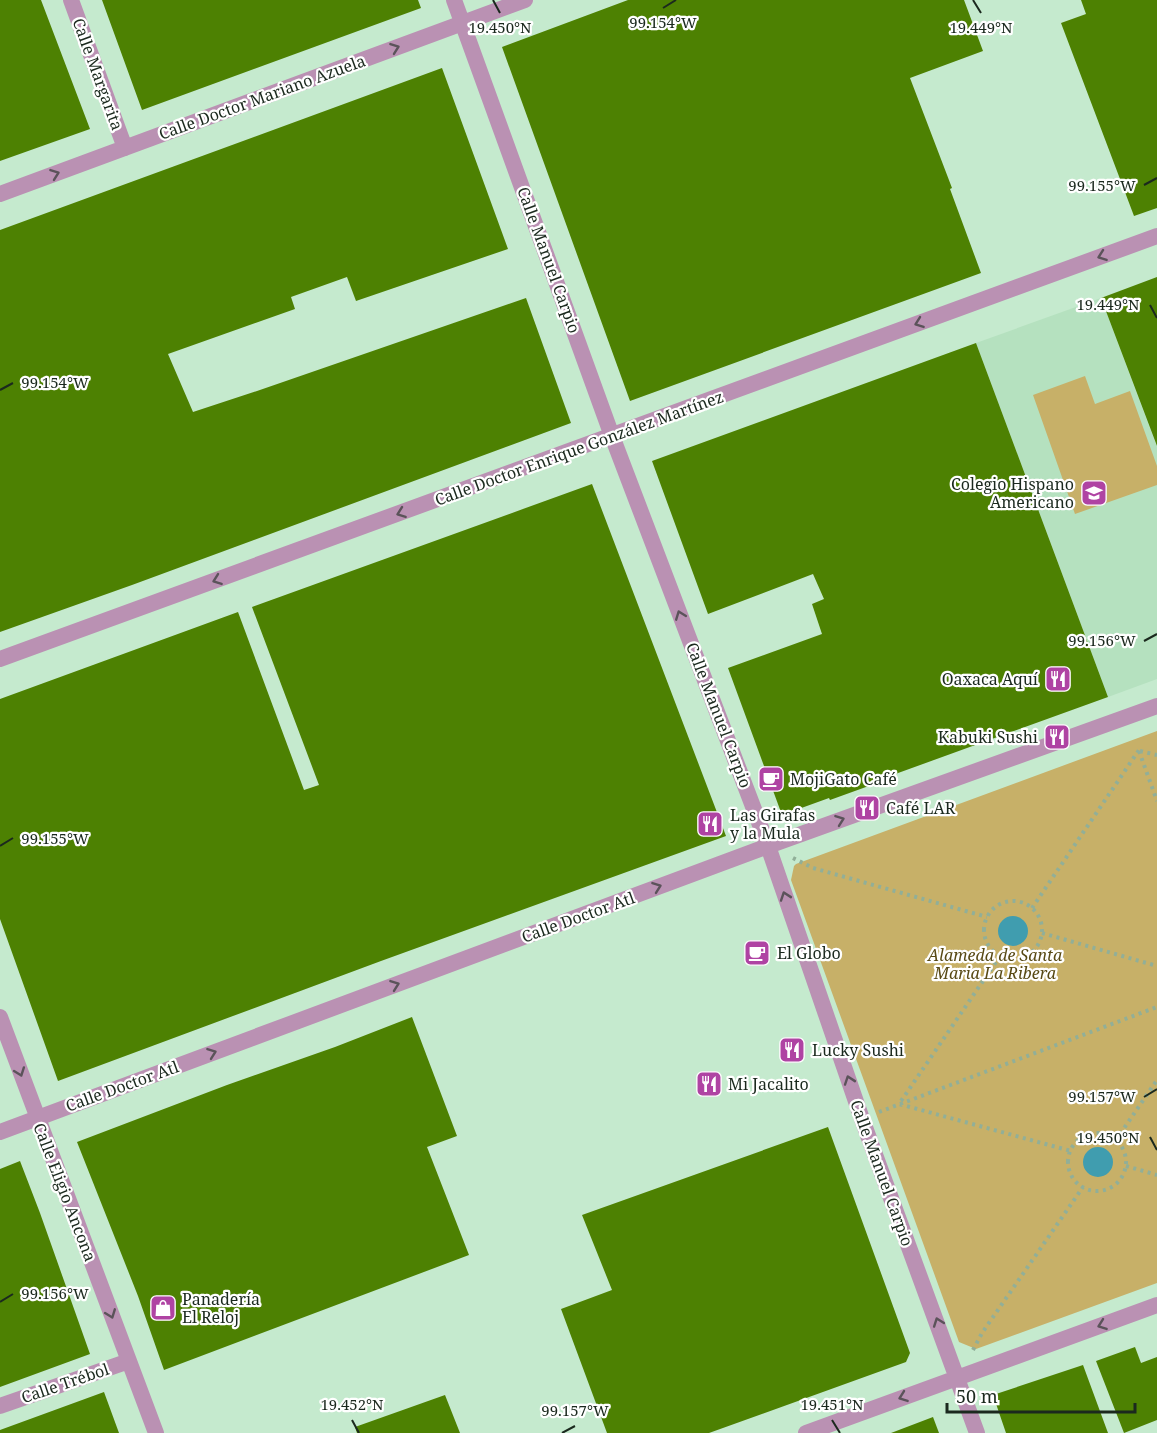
<svg xmlns="http://www.w3.org/2000/svg" width="1157" height="1433" viewBox="0 0 1157 1433" font-family="'Noto Serif',serif">
  <style>
    .built { fill: #b5e1bf }
    .green { fill: #c7b068 }
    .water { fill: #409daf }
    .building { fill: #4d8102 }
    .lines { fill: none; stroke-linecap: round; stroke-linejoin: round }
    .path { stroke: #91af98; stroke-width: 4; stroke-dasharray: 3 4.5; stroke-linecap: butt }
    .minor { stroke: #ba91b3; stroke-width: 16 }
    .oneway { stroke: #5b535a }
    .ticks { fill: none; stroke: #1b291e; stroke-width: 2 }
    .labels { text-anchor: middle; stroke-width: 4.5; stroke-linejoin: round; paint-order: stroke }
    .street-label { font-size: 16px; fill: #1b291e; stroke: #fff }
    .poi-label { font-size: 16px; fill: #1b291e; stroke: #fff; text-anchor: start }
    .park-label { font-size: 16px; font-style: italic; fill: #584914; stroke: #fff }
    .ticks-label { font-size: 15px; text-anchor: middle; fill: #1b291e; stroke: #fff; stroke-width: 4.5; stroke-linejoin: round; paint-order: stroke }
  </style>
  <rect width="100%" height="100%" fill="#c5eace"/>
  <path class="built" d="M1101,298L1157,447V679L1108,697L976,343Z"/>
  <path class="green" d="M1085,376L1095,404L1130,391L1157,466V485L1075,514L1033,395Z
    M1157,731V1283L976,1349L959,1342L791,880L794,866L796,864Z"/>
  <path class="water" d="M998 931a15 15 0 1 1 30 0a15 15 0 1 1-30 0Z
    M1083 1162a15 15 0 1 1 30 0a15 15 0 1 1-30 0Z"/>
  <path class="building" d="M0,0H41L90,129L0,161Z
    M102,0H418L421,8L142,110Z
    M628,0H964L983,51L910,78L952,188L950,189L981,273L630,401L502,47Z
    M1081,0H1157V208L1134,216L1061,23L1086,14Z
    M442,68L508,249L356,301L347,277L291,297L295,309L168,354L193,412L257,391L526,298L571,423L132,585L0,632V230Z
    M1157,277V446L1101,298Z
    M976,343L1108,697L876,781L877,783L830,800L829,798L782,815L728,668L822,634L812,604L824,599L813,574L708,614L652,461Z
    M592,484L726,836L381,961L58,1081L0,919V699L238,612L304,790L319,785L252,607Z
    M412,1017L457,1136L427,1147L469,1255L164,1370L138,1296L77,1142L227,1085L335,1047Z
    M828,1127L910,1353L906,1362L709,1433H607L561,1309L612,1290L582,1215Z
    M20,1161L40,1213L90,1354L0,1387V1169Z
    M1135,1347L1141,1363L1157,1357V1420L1124,1433L1096,1361Z
    M1083,1365L1108,1433H1006L993,1395Z
    M104,1392L119,1433H0V1430Z
    M445,1395L460,1433H357L355,1427Z
    M933,1417L939,1433H891Z"/>
  <g class="lines">
    <path class="path" d="M1139,751L1157,801
      M1140,751L1157,755
      M793,858L813,868L987,917
      M984 930a29 29 0 1 1 58 0a29 29 0 1 1-58 0Z
      M1032,908L1139,750
      M1042,933L1157,966
      M1000,956L899,1104L1071,1151
      M879,1112L1157,1007
      M1068 1162a29 29 0 1 1 58 0a29 29 0 1 1-58 0Z
      M1116,1140L1157,1080
      M1126,1166L1157,1175
      M973,1350L982,1333L1083,1187"/>
    <path class="minor" d="M71,0L125,148
      M454,0L612,436L768,846L862,1119L977,1433
      M0,194L525,0
      M0,659L1157,236
      M0,1017L156,1433
      M0,1132L768,846L1157,706
      M0,1406L129,1361
      M806,1433L1157,1305"/>
  </g>
  <defs><path id="oneway-chevron" d="M-2-3.5L2.5 0L-2 3.5" fill="none" stroke-width="1.6" stroke-linecap="round" stroke-linejoin="round" transform="scale(1.5)"/></defs>
  <g class="oneway">
    <use href="#oneway-chevron" transform="translate(395 48) rotate(-20)"/>
    <use href="#oneway-chevron" transform="translate(55 174) rotate(-20)"/>
    <use href="#oneway-chevron" transform="translate(1102 256) rotate(160)"/>
    <use href="#oneway-chevron" transform="translate(919 323) rotate(160)"/>
    <use href="#oneway-chevron" transform="translate(401 513) rotate(160)"/>
    <use href="#oneway-chevron" transform="translate(217 580) rotate(160)"/>
    <use href="#oneway-chevron" transform="translate(680 615) rotate(-111)"/>
    <use href="#oneway-chevron" transform="translate(840 820) rotate(-20)"/>
    <use href="#oneway-chevron" transform="translate(657 887) rotate(-20)"/>
    <use href="#oneway-chevron" transform="translate(785 896) rotate(-109)"/>
    <use href="#oneway-chevron" transform="translate(395 985) rotate(-20)"/>
    <use href="#oneway-chevron" transform="translate(212 1053) rotate(-20)"/>
    <use href="#oneway-chevron" transform="translate(20 1072) rotate(70)"/>
    <use href="#oneway-chevron" transform="translate(849 1080) rotate(-109)"/>
    <use href="#oneway-chevron" transform="translate(111 1314) rotate(69)"/>
    <use href="#oneway-chevron" transform="translate(938 1322) rotate(-110)"/>
    <use href="#oneway-chevron" transform="translate(1102 1325) rotate(160)"/>
    <use href="#oneway-chevron" transform="translate(903 1397) rotate(160)"/>
  </g>
  <path class="ticks" d="M493,0L500,13M973,0L981,13M663,8L676,0M1144,185L1157,178M1150,305L1157,318M0,390L13,383M1144,641L1157,634M0,846L13,838M1144,1097L1157,1089M1150,1137L1157,1150M0,1302L13,1294M352,1420L359,1433M832,1420L840,1433M562,1433L575,1426"/>
  <defs>
    <g id="school-square" transform="scale(1.35)"><rect x="-9" y="-9" width="18" height="18" rx="4" fill="#af43a3" stroke="#fff"/><path d="M0-5L7-2L0 1L-7-2ZM-4 1L0 2.5L4 1V4Q0 6-4 4Z" fill="#fff"/></g>
    <g id="restaurant-square" transform="scale(1.35)"><rect x="-9" y="-9" width="18" height="18" rx="4" fill="#af43a3" stroke="#fff"/><path d="M-5-6h1v4h1v-4h1v4h1v-4h1v5L-1.5 .5V6h-2V.5L-5-1ZM5-6V6H3V1.5H1.5Q1.5-4 5-6Z" fill="#fff"/></g>
    <g id="cafe-square" transform="scale(1.35)"><rect x="-9" y="-9" width="18" height="18" rx="4" fill="#af43a3" stroke="#fff"/><path d="M-5.5-4.5H6V0H3Q3 3.5 0 3.5H-2.5Q-5.5 3.5-5.5 0ZM3-3.2v2h1.7v-2ZM-6 4.5H4V6H-6Z" fill="#fff"/></g>
    <g id="shop-square" transform="scale(1.35)"><rect x="-9" y="-9" width="18" height="18" rx="4" fill="#af43a3" stroke="#fff"/><path d="M-5-2.5h2.3a2.7 3.5 0 0 1 5.4 0H5L5.5 6h-11ZM-1.5-2.5h3a1.5 2.3 0 0 0-3 0Z" fill="#fff"/></g>
  </defs>
  <g fill-rule="evenodd">
    <use href="#school-square" x="1094" y="493"/>
    <use href="#restaurant-square" x="1058" y="679"/>
    <use href="#restaurant-square" x="1057" y="737"/>
    <use href="#cafe-square" x="771" y="779"/>
    <use href="#restaurant-square" x="867" y="808"/>
    <use href="#restaurant-square" x="710" y="824"/>
    <use href="#cafe-square" x="757" y="953"/>
    <use href="#restaurant-square" x="792" y="1050"/>
    <use href="#restaurant-square" x="709" y="1084"/>
    <use href="#shop-square" x="163" y="1308"/>
  </g>
  <g class="labels">
    <g class="street-label">
      <text transform="translate(98 74) rotate(70)" y="6">Calle Margarita</text>
      <text transform="translate(262 97) rotate(-20)" y="6">Calle Doctor Mariano Azuela</text>
      <text transform="translate(549 260) rotate(70)" y="6">Calle Manuel Carpio</text>
      <text transform="translate(579 448) rotate(-20)" y="6">Calle Doctor Enrique González Martínez</text>
      <text transform="translate(719 715) rotate(69)" y="6">Calle Manuel Carpio</text>
      <text transform="translate(578 917) rotate(-20)" y="6">Calle Doctor Atl</text>
      <text transform="translate(122 1086) rotate(-20)" y="6">Calle Doctor Atl</text>
      <text transform="translate(882 1173) rotate(70)" y="6">Calle Manuel Carpio</text>
      <text transform="translate(65 1192) rotate(69)" y="6">Calle Eligio Ancona</text>
      <text transform="translate(65 1383) rotate(-19)" y="6">Calle Trébol</text>
    </g>
    <g class="poi-label">
      <text x="1074" y="490" text-anchor="end">Colegio Hispano<tspan x="1074" dy="18">Americano</tspan></text>
      <text x="1038" y="685" text-anchor="end">Oaxaca Aquí</text>
      <text x="1038" y="743" text-anchor="end">Kabuki Sushi</text>
      <text x="790" y="785">MojiGato Café</text>
      <text x="886" y="814">Café LAR</text>
      <text x="730" y="821">Las Girafas<tspan x="730" dy="18">y la Mula</tspan></text>
      <text x="777" y="959">El Globo</text>
      <text x="812" y="1056">Lucky Sushi</text>
      <text x="728" y="1090">Mi Jacalito</text>
      <text x="182" y="1305">Panadería<tspan x="182" dy="18">El Reloj</tspan></text>
    </g>
    <g class="park-label">
      <text x="995" y="961">Alameda de Santa<tspan x="995" dy="18">Maria La Ribera</tspan></text>
    </g>
  </g>
  <g class="ticks-label">
    <text x="663" y="28">99.154°W</text>
    <text x="500" y="33">19.450°N</text>
    <text x="981" y="33">19.449°N</text>
    <text x="1102" y="191">99.155°W</text>
    <text x="1108" y="310">19.449°N</text>
    <text x="55" y="388">99.154°W</text>
    <text x="1102" y="646">99.156°W</text>
    <text x="55" y="844">99.155°W</text>
    <text x="1102" y="1102">99.157°W</text>
    <text x="1108" y="1143">19.450°N</text>
    <text x="55" y="1299">99.156°W</text>
    <text x="352" y="1410">19.452°N</text>
    <text x="832" y="1410">19.451°N</text>
    <text x="575" y="1416">99.157°W</text>
  </g>
  <path d="M947 1403v9h188v-9" fill="none" stroke="#1b291e" stroke-width="3"/>
  <text x="956" y="1403" font-size="18" fill="#1b291e" stroke="#ffffff" stroke-width="4.5" paint-order="stroke">50 m</text>
</svg>
